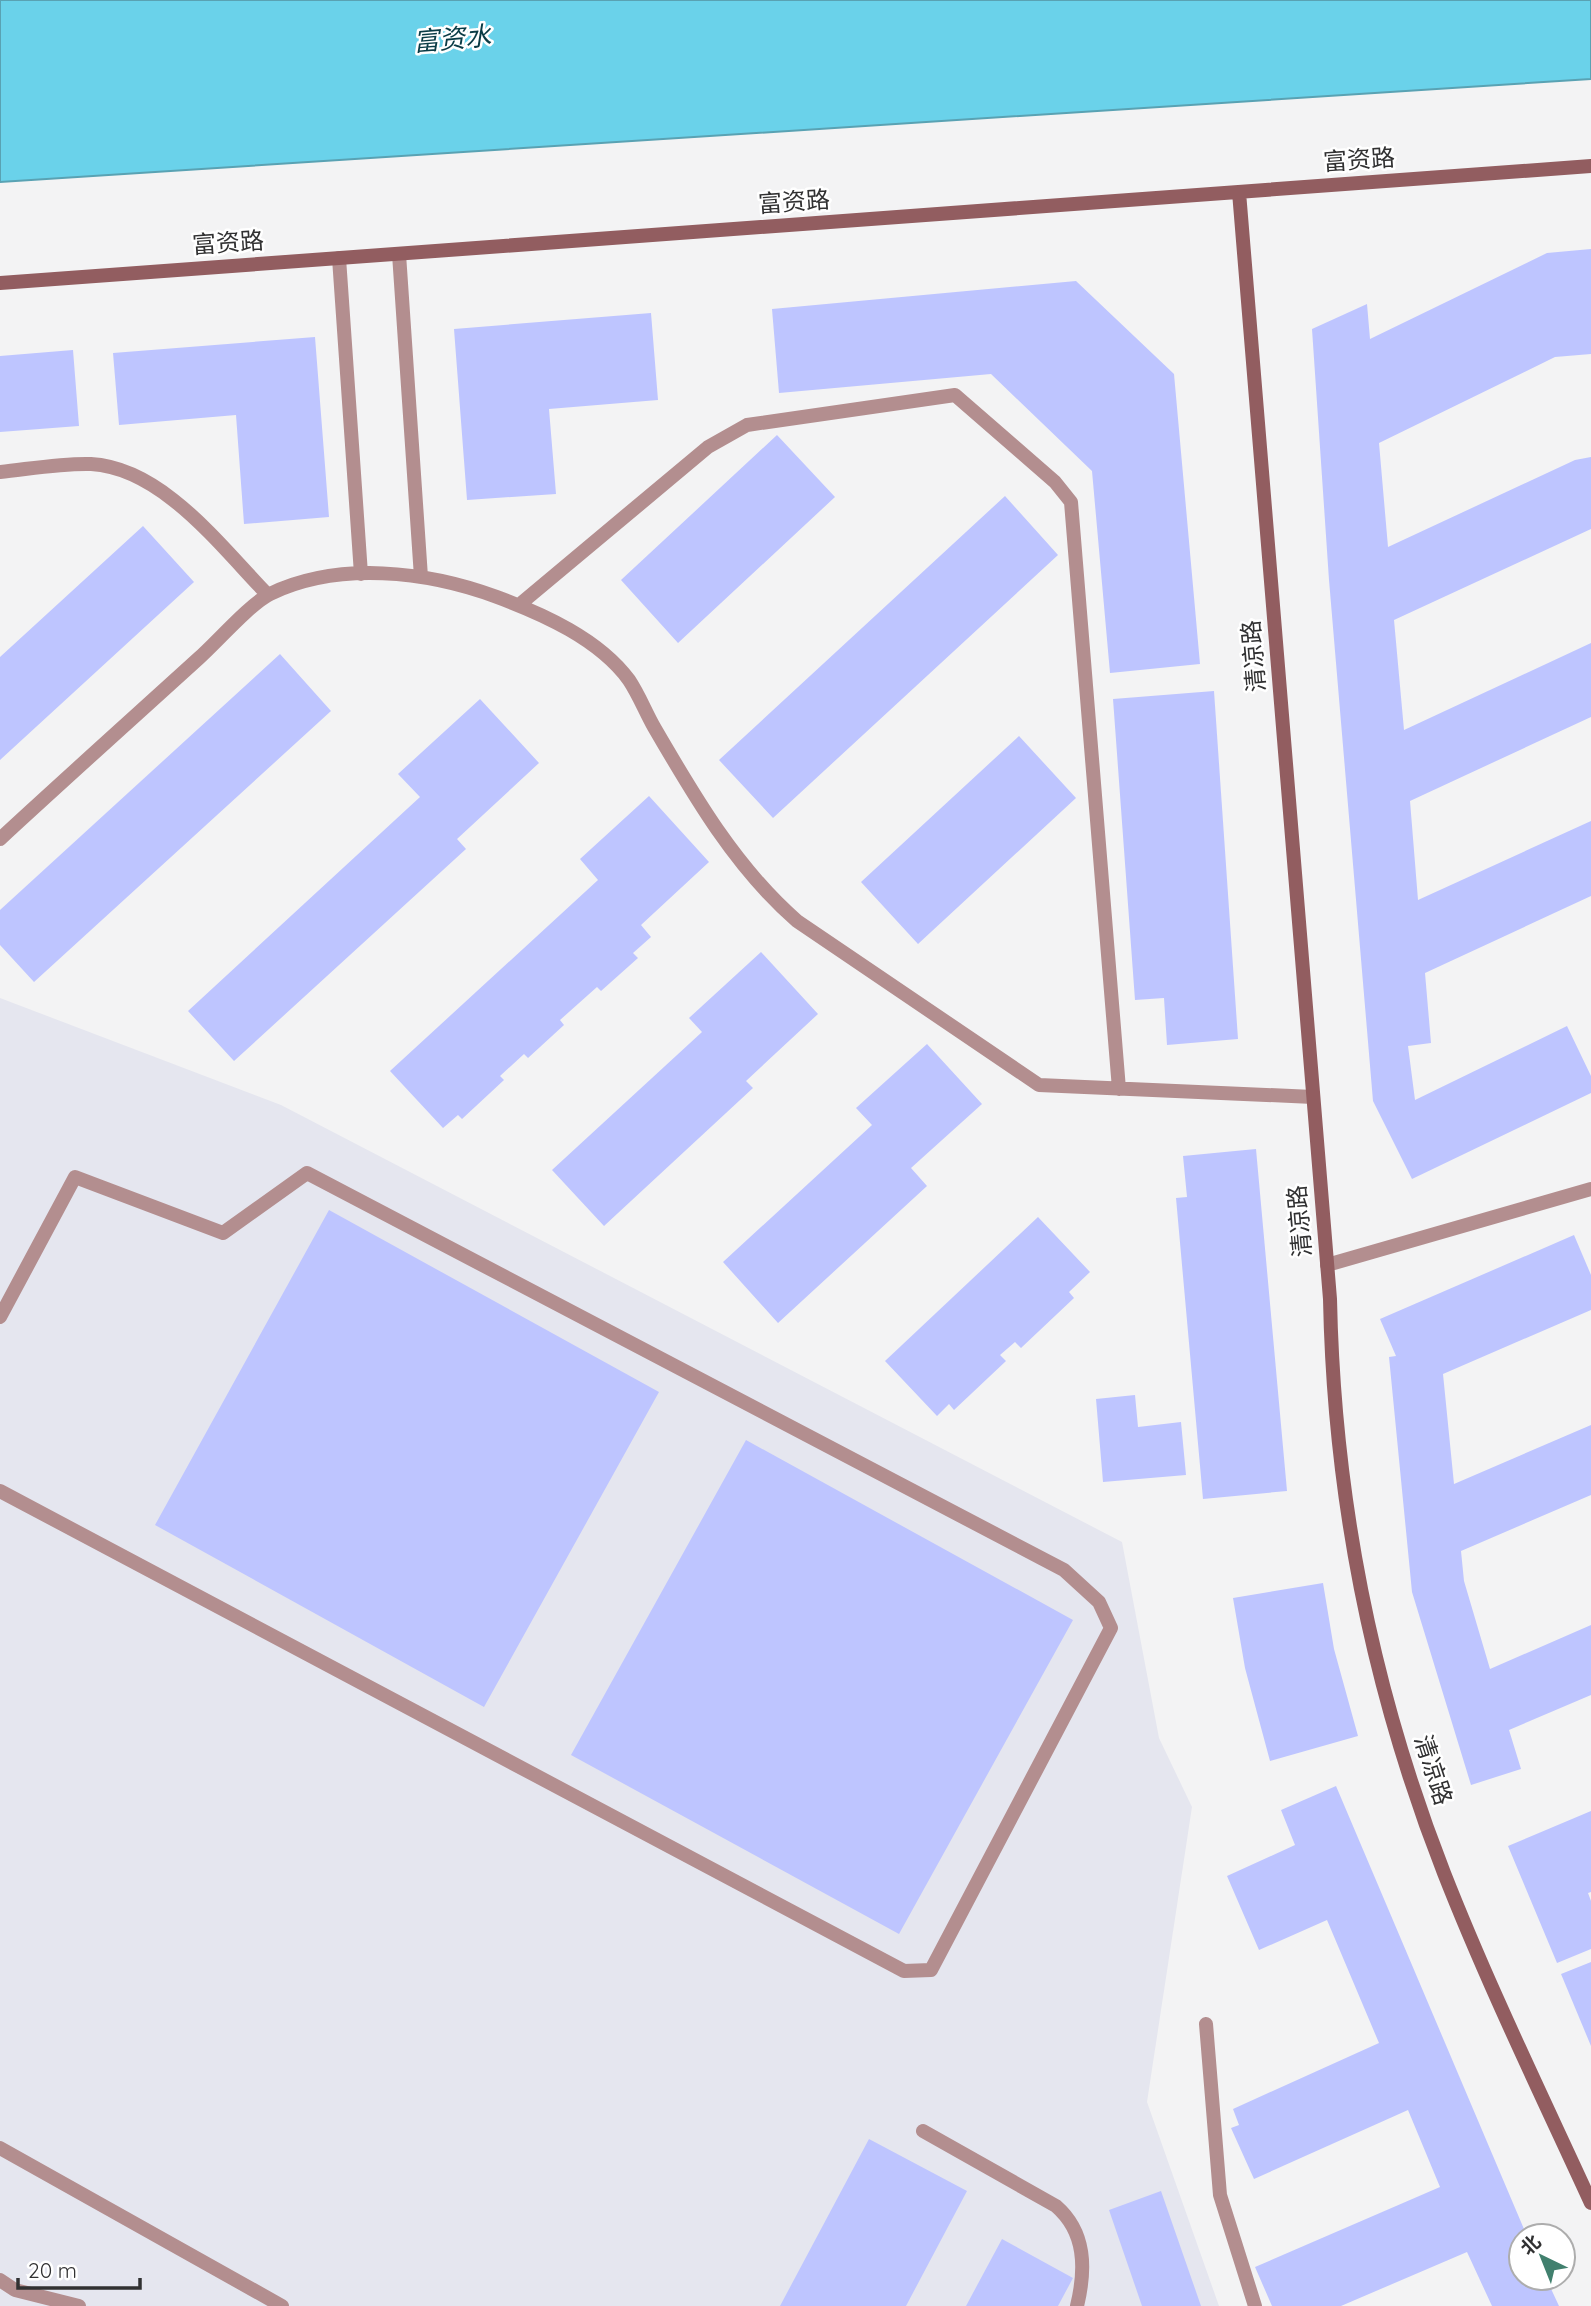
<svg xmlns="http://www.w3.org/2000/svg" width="1591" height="2306" viewBox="0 0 1591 2306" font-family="Quicksand,'Noto Sans SC',sans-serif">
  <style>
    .built { fill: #e5e6ef }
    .water { fill: #6ad2ea; stroke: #59a2b3; stroke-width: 2 }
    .building { fill: #bec5ff }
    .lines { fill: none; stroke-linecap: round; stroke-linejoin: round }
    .lane { stroke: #b38e8f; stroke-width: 14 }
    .secondary { stroke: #925d60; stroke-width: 14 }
    .labels { text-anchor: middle; stroke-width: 5; stroke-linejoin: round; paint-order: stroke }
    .street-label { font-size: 24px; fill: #313132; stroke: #fff }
    .water-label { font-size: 26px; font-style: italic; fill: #093b45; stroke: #fff }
  </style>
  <rect width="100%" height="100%" fill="#f3f3f4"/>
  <path class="built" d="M0,998L281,1105L1122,1542L1159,1738L1192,1807L1147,2102L1219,2306H0Z"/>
  <path class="water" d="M0,0H1591V79L0,182Z"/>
  <path class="building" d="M1591,249V354L1555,357L1379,443L1388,547L1575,460L1591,457V529L1394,620L1404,730L1591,643V717L1410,801L1418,900L1591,821V896L1425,973L1431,1043L1408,1046L1415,1100L1567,1026L1591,1076V1093L1412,1179L1373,1101L1329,580L1312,329L1367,304L1370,339L1547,253Z
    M1076,281L1174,374L1200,664L1110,673L1092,471L991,374L779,393L772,309Z
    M651,313L658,400L549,409L556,494L467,500L454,329Z
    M315,337L329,517L244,524L236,415L119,425L113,353Z
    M73,350L79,426L0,432V356Z
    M777,435L835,497L678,643L621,580Z
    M1005,496L1058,555L773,818L719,760Z
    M143,526L194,582L0,760V657Z
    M280,654L331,711L34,982L0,945V910Z
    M1214,691L1238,1039L1167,1045L1164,998L1135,1000L1113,699Z
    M480,699L539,763L457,839L466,849L234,1061L188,1011L420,797L398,774Z
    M1019,736L1076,798L918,944L861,882Z
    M649,796L709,862L641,925L651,937L633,953L638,958L601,991L597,987L560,1020L564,1025L528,1058L524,1054L500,1076L504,1080L462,1119L458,1115L443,1128L390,1071L598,880L580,859Z
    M761,952L818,1014L746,1081L753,1088L604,1226L552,1170L702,1032L689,1018Z
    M927,1044L982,1104L911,1168L927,1186L778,1323L723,1262L872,1125L856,1108Z
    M1256,1149L1287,1491L1203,1499L1176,1198L1187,1197L1183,1156Z
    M329,1210L659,1392L484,1707L155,1525Z
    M1038,1217L1090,1272L1069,1292L1074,1298L1021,1348L1015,1342L1000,1355L1006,1361L954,1410L949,1404L937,1416L885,1361Z
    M1574,1235L1591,1275V1310L1443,1374L1454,1484L1591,1425V1495L1461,1551L1464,1581L1490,1669L1591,1625V1695L1509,1730L1521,1769L1471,1785L1412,1592L1389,1357L1396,1356L1380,1319Z
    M1135,1395L1138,1427L1181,1422L1186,1475L1103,1482L1096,1399Z
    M746,1440L1073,1620L899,1934L571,1755Z
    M1323,1583L1334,1649L1358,1736L1270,1761L1245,1668L1233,1598Z
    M1336,1786L1527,2236H1521V2278H1546L1559,2306H1492L1467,2252L1341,2306H1272L1255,2267L1440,2187L1408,2110L1254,2179L1231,2128L1239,2125L1233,2109L1379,2043L1327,1920L1259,1950L1227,1876L1295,1845L1281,1810Z
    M1591,1811V1892L1588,1893L1591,1901V1949L1557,1963L1508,1846Z
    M1591,1962V2046L1561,1974Z
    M869,2139L967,2191L906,2306H780Z
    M1161,2191L1201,2306H1142L1109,2210Z
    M1002,2239L1073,2278L1058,2306H966Z"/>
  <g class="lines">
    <path class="lane" d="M399,254L421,577
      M339,258L361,574
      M0,472C29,469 62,463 91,464C163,468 221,547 268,595
      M519,605L708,447L747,425L955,395L1055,482L1071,502L1119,1089
      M0,839C66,778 133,718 199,658C217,642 250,604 270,594C338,561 427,571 497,597C543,614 599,639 629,680C639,695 645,711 654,727C694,796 736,868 797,921L1039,1085L1313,1097
      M1327,1265L1591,1189
      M0,1317L75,1177L223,1233L307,1173L1064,1570L1099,1602L1111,1628L931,1970L904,1971L0,1491
      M1206,2024L1220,2195L1255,2306
      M923,2131L1056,2206C1086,2232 1086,2269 1077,2306
      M0,2148L282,2306
      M0,2280L15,2290L79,2306"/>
    <path class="secondary" d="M1239,192L1330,1299C1334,1496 1372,1689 1444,1873C1488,1985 1541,2094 1591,2203
      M0,283L1591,166"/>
  </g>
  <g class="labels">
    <g class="street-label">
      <text transform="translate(1359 160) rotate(-4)" y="8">富资路</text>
      <text transform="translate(794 202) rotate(-4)" y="8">富资路</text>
      <text transform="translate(228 243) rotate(-4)" y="8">富资路</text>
      <text transform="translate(1254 656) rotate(-95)" y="8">清凉路</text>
      <text transform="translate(1300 1221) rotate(-95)" y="8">清凉路</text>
      <text transform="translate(1433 1770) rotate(72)" y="8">清凉路</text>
    </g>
    <g class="water-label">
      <text transform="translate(452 39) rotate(-5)" y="9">富资水</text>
    </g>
  </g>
  <g transform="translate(1542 2257) rotate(317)"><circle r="33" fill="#ffffff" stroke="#adadad" stroke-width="2"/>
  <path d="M0-5L12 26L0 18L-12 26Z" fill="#41806e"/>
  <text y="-10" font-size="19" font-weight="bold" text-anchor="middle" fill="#313132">北</text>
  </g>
  <path d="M18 2278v10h122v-10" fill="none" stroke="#313132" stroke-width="3.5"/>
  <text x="28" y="2278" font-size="21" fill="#313132" stroke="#ffffff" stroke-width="5" paint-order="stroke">20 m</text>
</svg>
